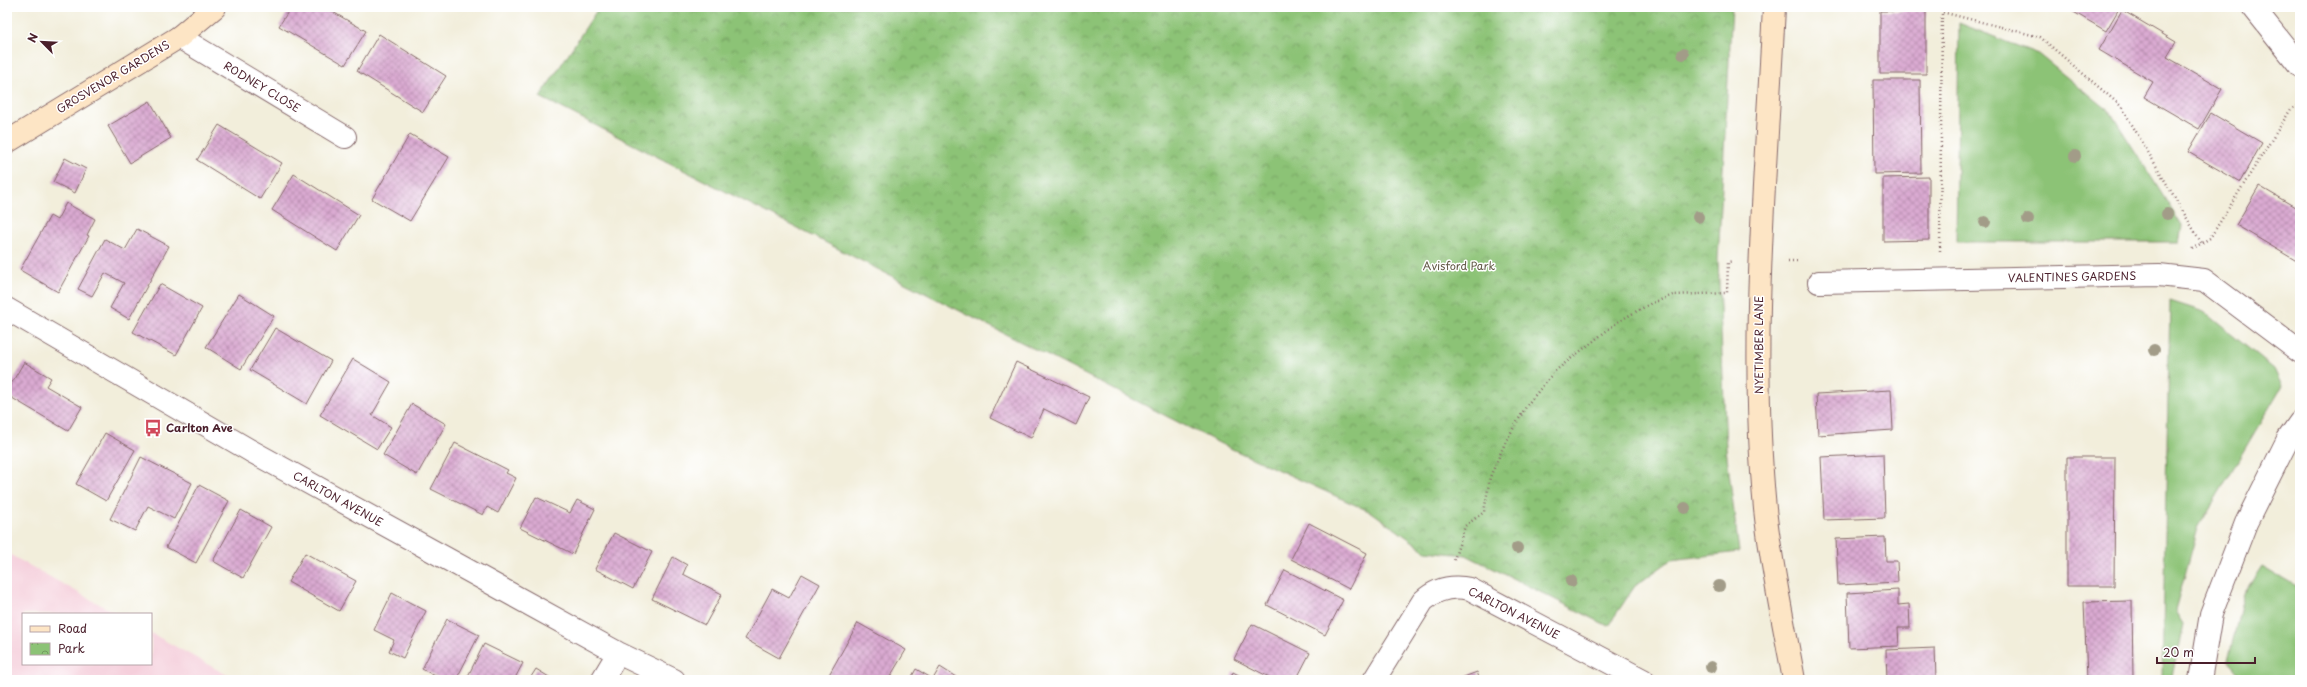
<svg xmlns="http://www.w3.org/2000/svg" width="2307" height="687" viewBox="0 0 2307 687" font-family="'Playpen Sans',sans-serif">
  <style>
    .built { fill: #f5cfdb }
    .grass { fill: #8cc376; stroke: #6b7150 }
    .park { fill: url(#park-crowns); stroke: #6b7150 }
    .building { fill: url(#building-cross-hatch) }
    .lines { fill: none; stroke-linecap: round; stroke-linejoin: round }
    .street-casing { stroke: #856769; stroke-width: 24 }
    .secondary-casing { stroke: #856769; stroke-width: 24 }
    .path { stroke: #856769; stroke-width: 2.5; stroke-dasharray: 1 3; stroke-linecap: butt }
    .street { stroke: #fff; stroke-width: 22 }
    .secondary { stroke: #fde5c5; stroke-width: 22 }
    .tree { fill: #a29c88 }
    .labels { text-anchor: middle; stroke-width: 3; stroke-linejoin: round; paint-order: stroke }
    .street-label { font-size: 11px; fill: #4a1f2b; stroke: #fff }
    .park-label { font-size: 11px; fill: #615845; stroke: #fff }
    .poi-label { font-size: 11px; font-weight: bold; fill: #4a1f2b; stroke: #fff; text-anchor: start }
  </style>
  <defs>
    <pattern id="park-crowns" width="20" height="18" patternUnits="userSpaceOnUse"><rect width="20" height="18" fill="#8cc376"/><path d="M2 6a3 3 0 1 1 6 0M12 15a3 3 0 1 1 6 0" fill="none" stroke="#749e61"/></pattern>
    <pattern id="building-cross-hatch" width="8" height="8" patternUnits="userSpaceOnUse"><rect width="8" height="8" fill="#daaad2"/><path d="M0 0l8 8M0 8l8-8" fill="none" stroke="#b38aab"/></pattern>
  </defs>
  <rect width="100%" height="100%" fill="#fff"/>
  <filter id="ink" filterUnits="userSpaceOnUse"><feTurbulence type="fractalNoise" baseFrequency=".025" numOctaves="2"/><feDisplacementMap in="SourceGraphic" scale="8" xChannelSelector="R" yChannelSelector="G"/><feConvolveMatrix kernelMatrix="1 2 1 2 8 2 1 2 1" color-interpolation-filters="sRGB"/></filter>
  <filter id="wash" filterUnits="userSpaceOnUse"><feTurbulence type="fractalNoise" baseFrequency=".012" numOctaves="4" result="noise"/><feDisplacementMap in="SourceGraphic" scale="16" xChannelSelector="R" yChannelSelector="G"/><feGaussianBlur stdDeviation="0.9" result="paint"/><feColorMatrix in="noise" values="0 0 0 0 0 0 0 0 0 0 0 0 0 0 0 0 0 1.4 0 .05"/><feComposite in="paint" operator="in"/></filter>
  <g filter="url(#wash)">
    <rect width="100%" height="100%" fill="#f2eedb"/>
    <path class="built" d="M7,553L117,614H23V664H151V633L236,680H7Z"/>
    <path class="grass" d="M1959,23L2038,54L2111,113L2182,226L2179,242H1956Z
      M2170,301L2204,312L2274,369L2282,386L2198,528L2175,611L2183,624L2172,677L2162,679Z
      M2262,566L2300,588V680H2244L2228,661L2244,593Z"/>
    <path class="park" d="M599,7H1732L1718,260L1726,448L1739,552L1671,560L1635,586L1608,626L1466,555L1426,551L1373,513L1221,444L540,97Z"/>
    <g id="blocks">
      <path class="building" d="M291,7H324L366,31L345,65L279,26Z
        M2065,7H2120L2106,31Z
        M2122,10L2176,42L2167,57L2222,89L2199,129L2144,97L2153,82L2099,50Z
        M1880,11H1926V74H1880Z
        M379,34L446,76L423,112L357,71Z
        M1873,80H1920L1921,173L1874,174Z
        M150,101L171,138L130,163L108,126Z
        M2211,113L2262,143L2240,182L2188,152Z
        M219,125L282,163L260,199L197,160Z
        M410,134L449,157L410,221L372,199Z
        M65,158L86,169L75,193L53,182Z
        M294,174L359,215L337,251L272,210Z
        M1929,177V240L1883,241V178Z
        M2259,186L2300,210V263L2236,225Z
        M66,203L95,219L87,235L89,236L58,292L20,270L50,216L57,220Z
        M137,229L169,246L129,319L110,308L124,283L105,273L92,296L78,289L105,239L125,250Z
        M160,284L202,308L176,355L133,332Z
        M239,294L274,316L241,369L206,347Z
        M275,328L331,361L307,404L250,370Z
        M353,359L391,382L372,415L391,427L377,449L320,415Z
        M24,362L51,378L46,386L82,407L68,431L7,395V391Z
        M1016,362L1089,397L1076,425L1044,409L1031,438L990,418Z
        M1891,390L1893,430L1818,435L1816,394Z
        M412,404L446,424L417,475L383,455Z
        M105,433L135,450L106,501L76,484Z
        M455,443L508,470L506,473L516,478L498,513L487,507L483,515L431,489Z
        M1883,454L1885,518L1824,520L1821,457Z
        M141,457L192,483L174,519L148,506L135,531L110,519Z
        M2067,457H2115L2114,586H2067Z
        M199,485L229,501L196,563L166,547Z
        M536,497L570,513L577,500L595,509L573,554L520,528Z
        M241,510L271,527L243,578L213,561Z
        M1309,523L1367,553L1349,589L1291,559Z
        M614,533L652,552L633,589L595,569Z
        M1885,537L1886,561H1897L1898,582L1838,585L1836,539Z
        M305,553L356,581L339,611L288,582Z
        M673,557L687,565L683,574L722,594L705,625L652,599Z
        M1285,570L1343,600L1325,635L1267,605Z
        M802,574L820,584L779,658L745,639L772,589L789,598Z
        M1898,590V605L1909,604L1910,628H1898L1899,646L1849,648L1847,593Z
        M392,593L426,611L403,658L389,651L394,640L374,630Z
        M2132,601L2133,680H2087L2084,602Z
        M447,619L479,635L456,680H443L422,669Z
        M858,623L906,650L888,680H826Z
        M1252,624L1310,653L1296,680H1275L1234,659Z
        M484,644L523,663L514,680H466Z
        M1935,648L1936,680H1887L1886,650Z
        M940,667L956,677L955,680H910L916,669L933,679Z
        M536,669L554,680H529Z
        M1233,672L1248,680H1230Z
        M1477,672L1480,680H1456Z"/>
    </g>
  </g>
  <g filter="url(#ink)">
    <use href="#blocks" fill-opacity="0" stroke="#856769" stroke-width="1"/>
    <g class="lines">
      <g class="street-casing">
        <path id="street" d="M2253,7L2300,66
          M179,37L345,137
          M1819,282L2159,275L2204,280L2300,352
          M7,309L251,451L618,653L674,680
          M602,680L618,653
          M1374,680L1423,601C1436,589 1452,585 1470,589L1643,680
          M2200,680L2211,614L2246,523L2288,439L2300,422"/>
      </g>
      <g class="secondary-casing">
        <path id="secondary" d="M1774,7C1766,174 1749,342 1765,509C1771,566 1784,624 1794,680
          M7,142L179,37L215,7"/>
      </g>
      <path class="path" d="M2192,249L2210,238L2291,109L2300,105
        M1940,251L1942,12L2040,37L2121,106L2202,244
        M1788,261H1799
        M1454,560L1465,526L1484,512L1490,477L1506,441L1527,405L1555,371L1619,321L1650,304L1673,295L1727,293L1728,262L1733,261"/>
      <use href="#street" class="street"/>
      <use href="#secondary" class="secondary"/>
    </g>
    <g class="tree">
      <circle cx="1683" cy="54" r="6"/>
      <circle cx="2075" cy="156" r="6"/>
      <circle cx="2167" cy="214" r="6"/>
      <circle cx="1698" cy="217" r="6"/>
      <circle cx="2028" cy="219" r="6"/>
      <circle cx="1985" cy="222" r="6"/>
      <circle cx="2154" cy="350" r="6"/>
      <circle cx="1685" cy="508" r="6"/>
      <circle cx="1517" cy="548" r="6"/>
      <circle cx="1571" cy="581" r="6"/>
      <circle cx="1719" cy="586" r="6"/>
      <circle cx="1711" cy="667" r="6"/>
    </g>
  </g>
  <defs>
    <g id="bus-bare" transform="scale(1.38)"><path d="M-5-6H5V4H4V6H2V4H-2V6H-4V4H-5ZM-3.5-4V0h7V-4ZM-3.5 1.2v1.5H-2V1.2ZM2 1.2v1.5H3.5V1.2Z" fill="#d1495b" stroke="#fff" stroke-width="2.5" paint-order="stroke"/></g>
  </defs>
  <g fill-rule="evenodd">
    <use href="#bus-bare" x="153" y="428"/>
  </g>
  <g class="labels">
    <g class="street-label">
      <text transform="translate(113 77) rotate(-31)" y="4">GROSVENOR GARDENS</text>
      <text transform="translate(262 87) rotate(31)" y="4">RODNEY CLOSE</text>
      <text transform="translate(2072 277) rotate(-1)" y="4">VALENTINES GARDENS</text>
      <text transform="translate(1759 345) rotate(-90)" y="4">NYETIMBER LANE</text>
      <text transform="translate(338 499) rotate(29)" y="4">CARLTON AVENUE</text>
      <text transform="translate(1514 613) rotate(27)" y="4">CARLTON AVENUE</text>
    </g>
    <g class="park-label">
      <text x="1459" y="270">Avisford Park</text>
    </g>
    <g class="poi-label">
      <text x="166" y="432">Carlton Ave</text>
    </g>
  </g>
  <rect width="2307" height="687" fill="none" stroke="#fff" stroke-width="24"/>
  <rect x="22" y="613" width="130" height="52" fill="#ffffff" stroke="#b7a5aa"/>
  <rect x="30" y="626" width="20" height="6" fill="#fde5c5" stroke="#b7a5aa"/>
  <text x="58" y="633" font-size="12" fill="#4a1f2b">Road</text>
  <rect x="30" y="643" width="20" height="12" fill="url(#park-crowns)" stroke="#b7a5aa"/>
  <text x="58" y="653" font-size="12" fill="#4a1f2b">Park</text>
  <g transform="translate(42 42) rotate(294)" stroke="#ffffff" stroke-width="3" paint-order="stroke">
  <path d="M0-3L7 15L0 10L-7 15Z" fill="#4a1f2b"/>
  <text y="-6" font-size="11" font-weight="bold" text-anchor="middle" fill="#4a1f2b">N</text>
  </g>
  <path d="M2157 657v6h98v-6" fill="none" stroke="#4a1f2b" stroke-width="2"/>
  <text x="2163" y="657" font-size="12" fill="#4a1f2b" stroke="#ffffff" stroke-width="3" paint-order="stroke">20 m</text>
</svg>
